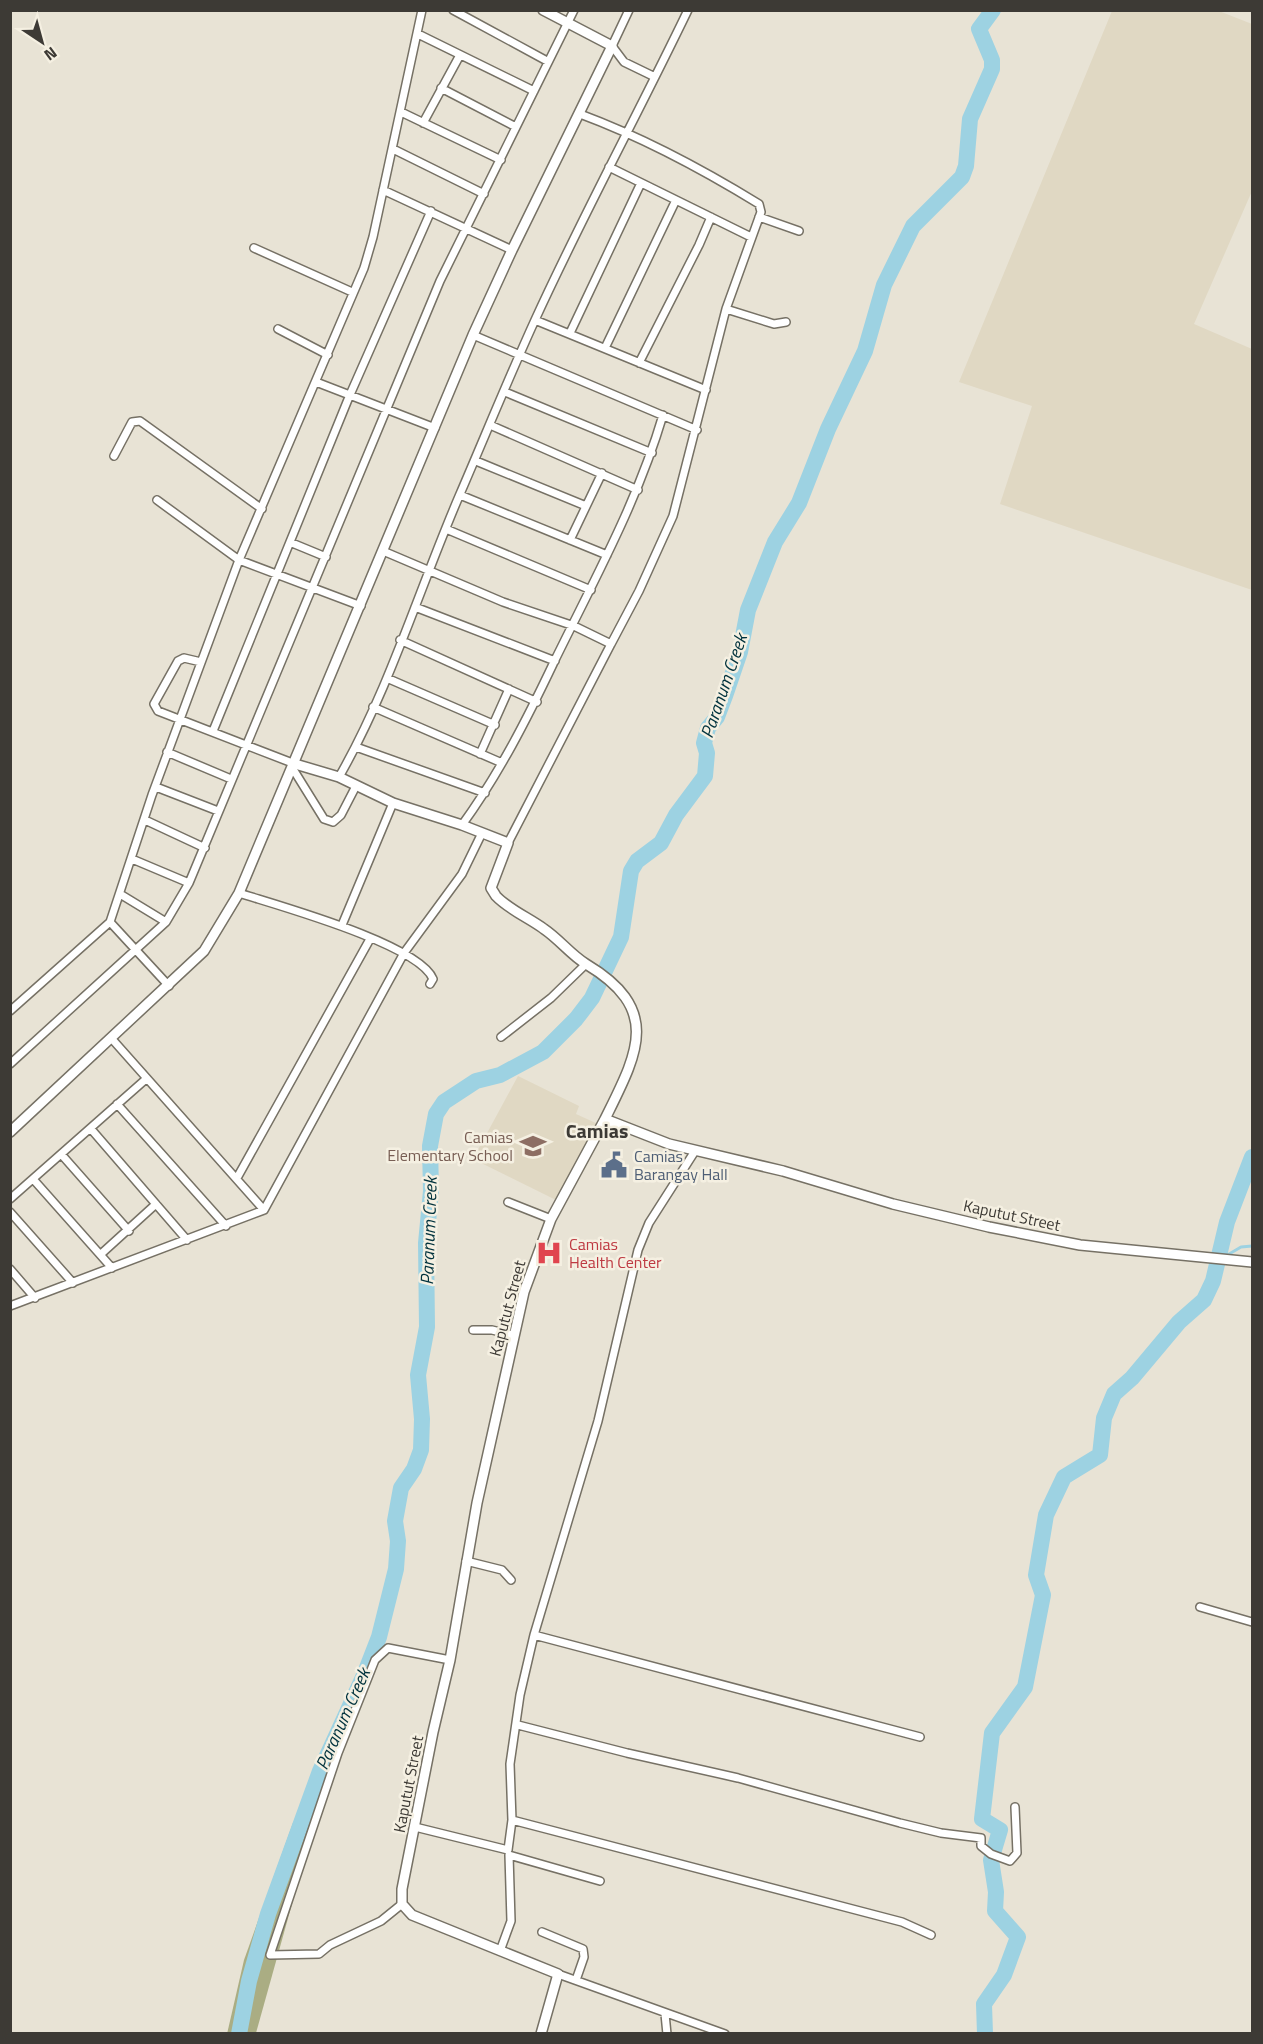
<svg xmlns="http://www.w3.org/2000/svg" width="1263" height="2044" viewBox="0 0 1263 2044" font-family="'Titillium Web',sans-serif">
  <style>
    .built { fill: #e0d8c3 }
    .forest { fill: #aaad83 }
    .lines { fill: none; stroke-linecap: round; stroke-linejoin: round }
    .stream { stroke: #9dd2e2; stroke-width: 3 }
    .river { stroke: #9dd2e2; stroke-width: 16 }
    .minor-casing { stroke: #767165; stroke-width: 10 }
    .tertiary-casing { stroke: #767165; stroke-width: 12 }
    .minor { stroke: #fff; stroke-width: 7 }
    .tertiary { stroke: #fff; stroke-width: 9 }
    .labels { text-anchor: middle; stroke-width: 5; stroke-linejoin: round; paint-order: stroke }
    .education-label { font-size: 16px; fill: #785e54; stroke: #f5f0e2; text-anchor: end }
    .service-label { font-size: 16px; fill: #4e5e75; stroke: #f5f0e2; text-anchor: start }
    .street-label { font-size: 16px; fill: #3d3a35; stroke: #f5f0e2 }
    .health-label { font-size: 16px; fill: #be3a42; stroke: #f5f0e2; text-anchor: start }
    .water-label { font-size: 18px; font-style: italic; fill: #00323d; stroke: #f5f0e2 }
    .quarter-label { font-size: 20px; font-weight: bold; fill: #3d3a35; stroke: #f5f0e2 }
  </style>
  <rect width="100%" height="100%" fill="#e8e3d5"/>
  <path class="built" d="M1112,11H1219L1252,24V191L1194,324L1252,349V590L1000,504L1032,406L959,382Z
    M518,1076L579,1106L576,1114L598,1124L558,1201L473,1159Z"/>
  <path class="forest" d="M316,1818L256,2033L227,2034L244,1960L293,1823Z"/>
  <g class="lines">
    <path class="stream" d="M1224,1257L1241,1247L1252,1246"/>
    <path class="river" d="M239,2034L249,1981L268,1914L320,1771L365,1673L379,1637L396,1569L398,1541L395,1521L401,1488L414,1469L421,1450L422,1419L418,1375L427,1327L426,1243L431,1191L430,1146L436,1114L444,1102L476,1081L500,1075L543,1052L576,1019L592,998L621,937L631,871L637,861L661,843L676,815L705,776L707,753L704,743L708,728L717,717L725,696L740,652L748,610L775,542L799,503L828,429L865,351L884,285L913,226L962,177L966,166L970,119L992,69V60L979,29L993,10
      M985,2034L984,2004L1004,1975L1018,1937L995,1911L996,1892L991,1860L1000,1830L982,1819L992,1733L1025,1687L1043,1595L1036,1575L1046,1515L1064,1477L1100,1455L1104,1418L1114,1394L1132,1378L1179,1322L1204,1300L1213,1281L1227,1222L1252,1157"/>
    <g class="minor-casing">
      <path id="minor" d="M453,10L547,61
        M629,10L612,46L624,62L655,77
        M418,34L534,91
        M441,88L516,127
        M401,112L501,160
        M580,114C642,137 702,169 759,204L761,212L726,309L673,516L639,591L611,644
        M423,123L460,55
        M393,149L484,194
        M609,167L751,237
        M383,190L512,250
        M759,217L799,231
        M254,248L352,292
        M726,309L774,324L786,322
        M535,320L706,390
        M278,329L328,355
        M570,333L641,183
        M473,335L697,430
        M605,348L676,200
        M639,363L699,245L711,217
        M316,382L435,428
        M505,392L652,453
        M490,425L638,490
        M114,456L132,422L140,421L262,509
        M476,461L586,506
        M460,495L607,555
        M157,500L239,560L361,606
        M446,529L591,590
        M570,540L602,473
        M292,543L326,557
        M383,551L503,602L574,626L611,644L508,843
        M415,607L555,661
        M400,640L537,702
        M201,662L184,658L178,661L154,704L158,711L295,764
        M389,679L495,725
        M373,707L502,763
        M213,731L349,397L431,211
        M356,747L485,793
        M167,752L231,779
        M480,754L509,689
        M293,769L324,819L333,822L341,815L356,786
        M339,777C390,688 419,589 460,494C485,436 509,377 535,320C583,215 638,114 688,10
        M156,787L218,811
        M145,820L205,848
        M462,825C499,774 527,719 554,662C594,580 637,503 663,415
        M132,859L189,883
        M239,893C276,905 419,944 433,979L430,984
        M120,894L166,922
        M110,922L169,986
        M342,925L393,803
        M10,1011L110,922L152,795L239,560L364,268L373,237L422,10
        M501,1037L551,998L586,964
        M112,1039L264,1210
        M10,1064L166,922L189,883L440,281L574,10
        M117,1104L226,1226
        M91,1129L187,1240
        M61,1154L129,1231
        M237,1178L370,939
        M33,1179L112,1268
        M10,1199L146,1079
        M508,1202L551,1219
        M10,1212L73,1283
        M101,1254L156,1204
        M10,1269L35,1298
        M10,1306L264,1210L404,953L462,874L482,833
        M473,1330H492L513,1335
        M466,1561L502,1570L511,1580
        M1200,1607L1252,1622
        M534,1635L920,1737
        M518,1725L627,1753L738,1778L900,1823L941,1833L981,1838V1846L991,1854L1010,1861L1017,1853L1015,1807
        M512,1820L510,1764L520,1695L534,1635L598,1421L638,1250L649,1223L695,1151
        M415,1827L508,1850L512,1820L902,1922L931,1935
        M402,1904L381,1921L330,1945L319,1954L270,1955L338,1753L375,1660L388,1648L450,1660
        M542,1932L583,1949L584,1957L576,1980
        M500,1951L511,1921L509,1855L600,1881
        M558,1974L725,2034
        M665,2014L667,2034"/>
    </g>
    <g class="tertiary-casing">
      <path id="tertiary" d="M295,764L339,777L393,803L462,825L508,843L491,888L496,896C508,909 529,918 544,929C559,939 571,955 586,964C663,1010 637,1054 605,1119
        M10,1132L204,951L239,893L473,335L512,250L612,46L543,10
        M541,2034L558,1974L412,1915L402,1904V1889L433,1732L450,1660L477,1503L524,1292L551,1219L605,1119L669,1144L783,1171L893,1204L989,1227L1080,1245L1252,1262"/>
    </g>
    <use href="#minor" class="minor"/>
    <use href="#tertiary" class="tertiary"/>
  </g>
  <defs>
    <g id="school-bare" transform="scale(2.07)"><path d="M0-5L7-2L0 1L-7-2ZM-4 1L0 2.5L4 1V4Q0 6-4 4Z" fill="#8d6e63" stroke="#f5f0e2" stroke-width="2.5" paint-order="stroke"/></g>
    <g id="civic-bare" transform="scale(2.07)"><path d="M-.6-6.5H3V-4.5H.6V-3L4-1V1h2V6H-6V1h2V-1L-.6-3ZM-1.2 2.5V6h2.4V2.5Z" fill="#5c6f8a" stroke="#f5f0e2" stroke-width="2.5" paint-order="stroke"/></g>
    <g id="hospital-bare" transform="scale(2.07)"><path d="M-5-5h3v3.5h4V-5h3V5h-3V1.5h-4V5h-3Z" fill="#e0444e" stroke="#f5f0e2" stroke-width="2.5" paint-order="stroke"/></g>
  </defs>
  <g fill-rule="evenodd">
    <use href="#school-bare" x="533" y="1146"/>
    <use href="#civic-bare" x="614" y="1165"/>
    <use href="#hospital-bare" x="549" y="1253"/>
  </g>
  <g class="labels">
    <g class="education-label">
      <text x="513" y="1143">Camias<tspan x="513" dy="18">Elementary School</tspan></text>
    </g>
    <g class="service-label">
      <text x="634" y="1162">Camias<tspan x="634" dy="18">Barangay Hall</tspan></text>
    </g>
    <g class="street-label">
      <text transform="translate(1012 1215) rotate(12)" y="6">Kaputut Street</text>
      <text transform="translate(507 1308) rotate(-75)" y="6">Kaputut Street</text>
      <text transform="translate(408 1784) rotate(-79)" y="6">Kaputut Street</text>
    </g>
    <g class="health-label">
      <text x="569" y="1250">Camias<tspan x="569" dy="18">Health Center</tspan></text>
    </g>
    <g class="water-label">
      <text transform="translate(724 686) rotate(-71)" y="6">Paranum Creek</text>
      <text transform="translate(429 1231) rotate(-88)" y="6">Paranum Creek</text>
      <text transform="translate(343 1719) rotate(-66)" y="6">Paranum Creek</text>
    </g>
    <g class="quarter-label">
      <text x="597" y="1138">Camias</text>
    </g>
  </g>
  <rect width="1263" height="2044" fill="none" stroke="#3d3a35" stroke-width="24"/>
  <g transform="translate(42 42) rotate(144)" stroke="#f5f0e2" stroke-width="4.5" paint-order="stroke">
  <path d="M0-4.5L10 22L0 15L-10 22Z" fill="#3d3a35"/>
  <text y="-9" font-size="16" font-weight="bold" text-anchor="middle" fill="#3d3a35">N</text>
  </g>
</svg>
